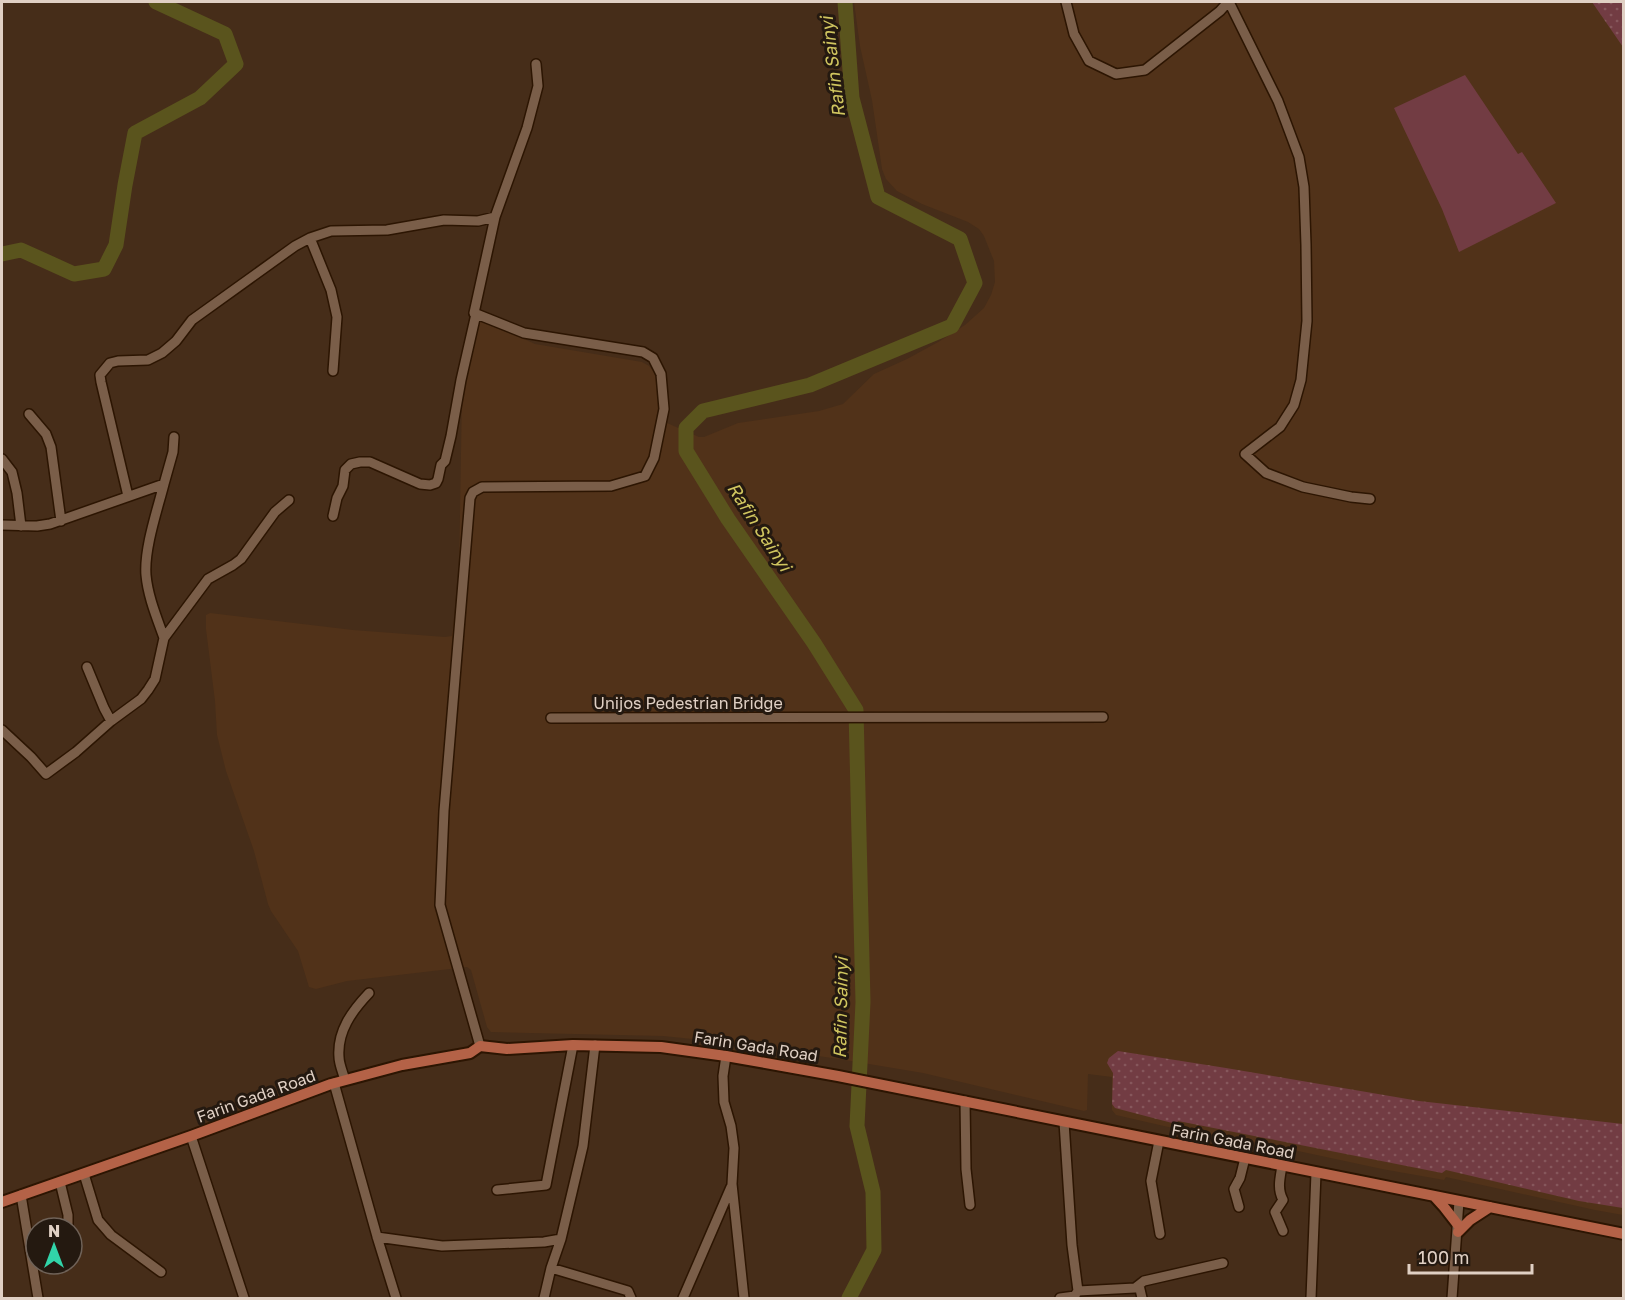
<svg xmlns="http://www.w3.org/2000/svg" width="1625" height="1300" viewBox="0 0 1625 1300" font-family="'Golos Text',sans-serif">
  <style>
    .built { fill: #513219 }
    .grass { fill: url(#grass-dots) }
    .green { fill: #723c43 }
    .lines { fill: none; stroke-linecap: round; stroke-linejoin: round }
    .river { stroke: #5a541d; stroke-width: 15 }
    .minor-casing { stroke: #2c1502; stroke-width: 12 }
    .major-casing { stroke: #2c1502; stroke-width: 14 }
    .minor { stroke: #7a5e49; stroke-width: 9 }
    .major { stroke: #b46247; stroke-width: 10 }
    .labels { text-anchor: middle; stroke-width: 6; stroke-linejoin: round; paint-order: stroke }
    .street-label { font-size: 16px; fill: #e0d0c4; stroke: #241910 }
    .water-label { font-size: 18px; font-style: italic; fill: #d0c55f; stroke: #241910 }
  </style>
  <defs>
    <pattern id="grass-dots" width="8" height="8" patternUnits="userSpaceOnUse" patternTransform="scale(1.5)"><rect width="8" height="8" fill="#723c43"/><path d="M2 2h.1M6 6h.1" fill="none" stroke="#86575c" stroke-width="1.8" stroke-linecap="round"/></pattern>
  </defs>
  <rect width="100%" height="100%" fill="#462d19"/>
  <path class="built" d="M854,2H1623V1215L1595,1210L1446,1177L1444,1180L1382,1169L1246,1140L1177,1129L1116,1115L1112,1110V1077L1088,1074L1087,1110L1084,1111L923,1073L845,1060L732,1043L663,1036L491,1032L487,1027L471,970L467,967L347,981L316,989L309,987L298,951L271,911L268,904L254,851L226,771L217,735L215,701L206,629V615L210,613L353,630L445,637L452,636L459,576L462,392L478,320L481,319L535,344L642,362L649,366L654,372L657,382L659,413L667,423L699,437H704L738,423L819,411L843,404L874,374L907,359L940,341L965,325L984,308L991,295L995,282L994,261L984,236L979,229L968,222L922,204L897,191L886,179L882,169L872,100L860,46Z"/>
  <path class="grass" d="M1592,2H1623V47Z
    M1118,1051L1226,1068L1419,1101L1623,1124V1208L1579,1201L1446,1170L1442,1173L1178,1121L1176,1124L1115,1108L1112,1104L1113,1073L1107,1063L1109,1058Z"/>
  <path class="green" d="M1465,75L1518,154L1522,152L1556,203L1459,252L1442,209L1394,108Z"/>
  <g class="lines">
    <path class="river" d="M845,2L852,98L878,197L960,239L975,283L952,326L810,385L703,411L686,428V451L728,519L814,643L856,710L863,1002L857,1126L873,1192L874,1250L849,1298
      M2,254L21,250L74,274L104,269L116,245L125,185L135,133L200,98L236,64L225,34L156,2"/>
    <g class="minor-casing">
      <path id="minor" d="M1066,2L1074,34L1089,61L1116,74L1145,70L1220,11L1228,2
        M1229,2L1278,101L1299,157L1304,187L1306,245L1307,321L1301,380L1294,405L1280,427L1245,454L1266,473L1303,487L1351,497L1370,499
        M310,238L331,290L337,317L333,371
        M29,414L46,434L51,447L61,521
        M2,459L12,472L17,493L21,526
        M164,484L173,452L174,437
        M128,496L101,382L100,375L110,363L118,361L148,360L162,353L176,341L192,320L295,246L310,238L331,231L387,230L444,220L478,221L495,217
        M333,516L337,498L343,486L345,470L351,464L360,462H370L420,484L430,485L436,483L438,479L441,465L445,461L451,436L461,380L476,314
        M2,525L37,526L50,524L164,484C157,511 144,549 146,575C148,597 157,618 164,638
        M87,667L104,708L111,721
        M551,718L1103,717
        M2,730L31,757L46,774L76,752L111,721L141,699L148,690L155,679L164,638L208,579L233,565L241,559L275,512L289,500
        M480,1046L440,905L444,811L470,498L473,492L482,487L611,486L645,476L654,458L664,409L661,374L653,358L643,352L524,333L474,313L495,217L527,128L538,86L536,64
        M726,1056L723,1076L724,1102L731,1126L734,1148L732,1184L744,1298
        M345,1080C343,1073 339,1064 339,1057C337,1031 352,1011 369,993
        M334,1083L378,1240L396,1298
        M965,1101L966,1169L970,1205
        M1064,1122L1072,1245L1078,1291L1073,1298
        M191,1136L244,1298
        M1159,1141L1151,1181L1160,1234
        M1282,1166C1280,1178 1277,1189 1283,1200L1275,1212L1283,1231
        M84,1174L98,1220L111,1235L161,1272
        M60,1182L68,1215V1228
        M497,1190L546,1185L573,1045
        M21,1195L38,1298
        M1239,1207L1234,1189L1240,1178L1245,1158
        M377,1237L442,1246L544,1242L561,1239
        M61,1266V1264
        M551,1268L628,1291L631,1298
        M1139,1285L1142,1298
        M1078,1291L1135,1288L1144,1281L1223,1263
        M544,1298L551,1268L561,1239L583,1146L595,1045
        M683,1298L731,1187
        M1060,1298L1075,1296
        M1311,1298L1316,1173
        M1452,1298L1459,1201"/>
    </g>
    <g class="major-casing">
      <path id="major" d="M1434,1196L1444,1207L1458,1225
        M2,1202L191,1136L331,1084L402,1065L470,1053L480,1046L507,1049L573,1045L661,1047L726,1056L838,1076L1624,1234
        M1458,1232L1470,1220L1490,1207"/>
    </g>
    <use href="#minor" class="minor"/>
    <use href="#major" class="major"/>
  </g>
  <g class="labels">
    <g class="street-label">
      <text x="688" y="709">Unijos Pedestrian Bridge</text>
      <text transform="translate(756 1046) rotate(9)" y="6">Farin Gada Road</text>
      <text transform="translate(256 1096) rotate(-20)" y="6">Farin Gada Road</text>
      <text transform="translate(1233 1141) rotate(11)" y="6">Farin Gada Road</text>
    </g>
    <g class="water-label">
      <text transform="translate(833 67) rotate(-97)" y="6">Rafin Sainyi</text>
      <text transform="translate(759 527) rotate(57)" y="6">Rafin Sainyi</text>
      <text transform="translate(841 1008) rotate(-89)" y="6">Rafin Sainyi</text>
    </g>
  </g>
  <rect width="1625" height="1300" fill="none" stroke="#e0d0c4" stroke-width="6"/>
  <g transform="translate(54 1246)"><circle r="28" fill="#241910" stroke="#6f6258" stroke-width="1.5"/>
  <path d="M0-4.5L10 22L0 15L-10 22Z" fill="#31d4a9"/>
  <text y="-9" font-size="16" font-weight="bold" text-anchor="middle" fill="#e0d0c4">N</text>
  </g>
  <path d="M1409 1264v9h123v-9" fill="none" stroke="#e0d0c4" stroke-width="3"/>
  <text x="1418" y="1264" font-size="18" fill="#e0d0c4" stroke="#241910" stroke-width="4.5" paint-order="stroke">100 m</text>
</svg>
